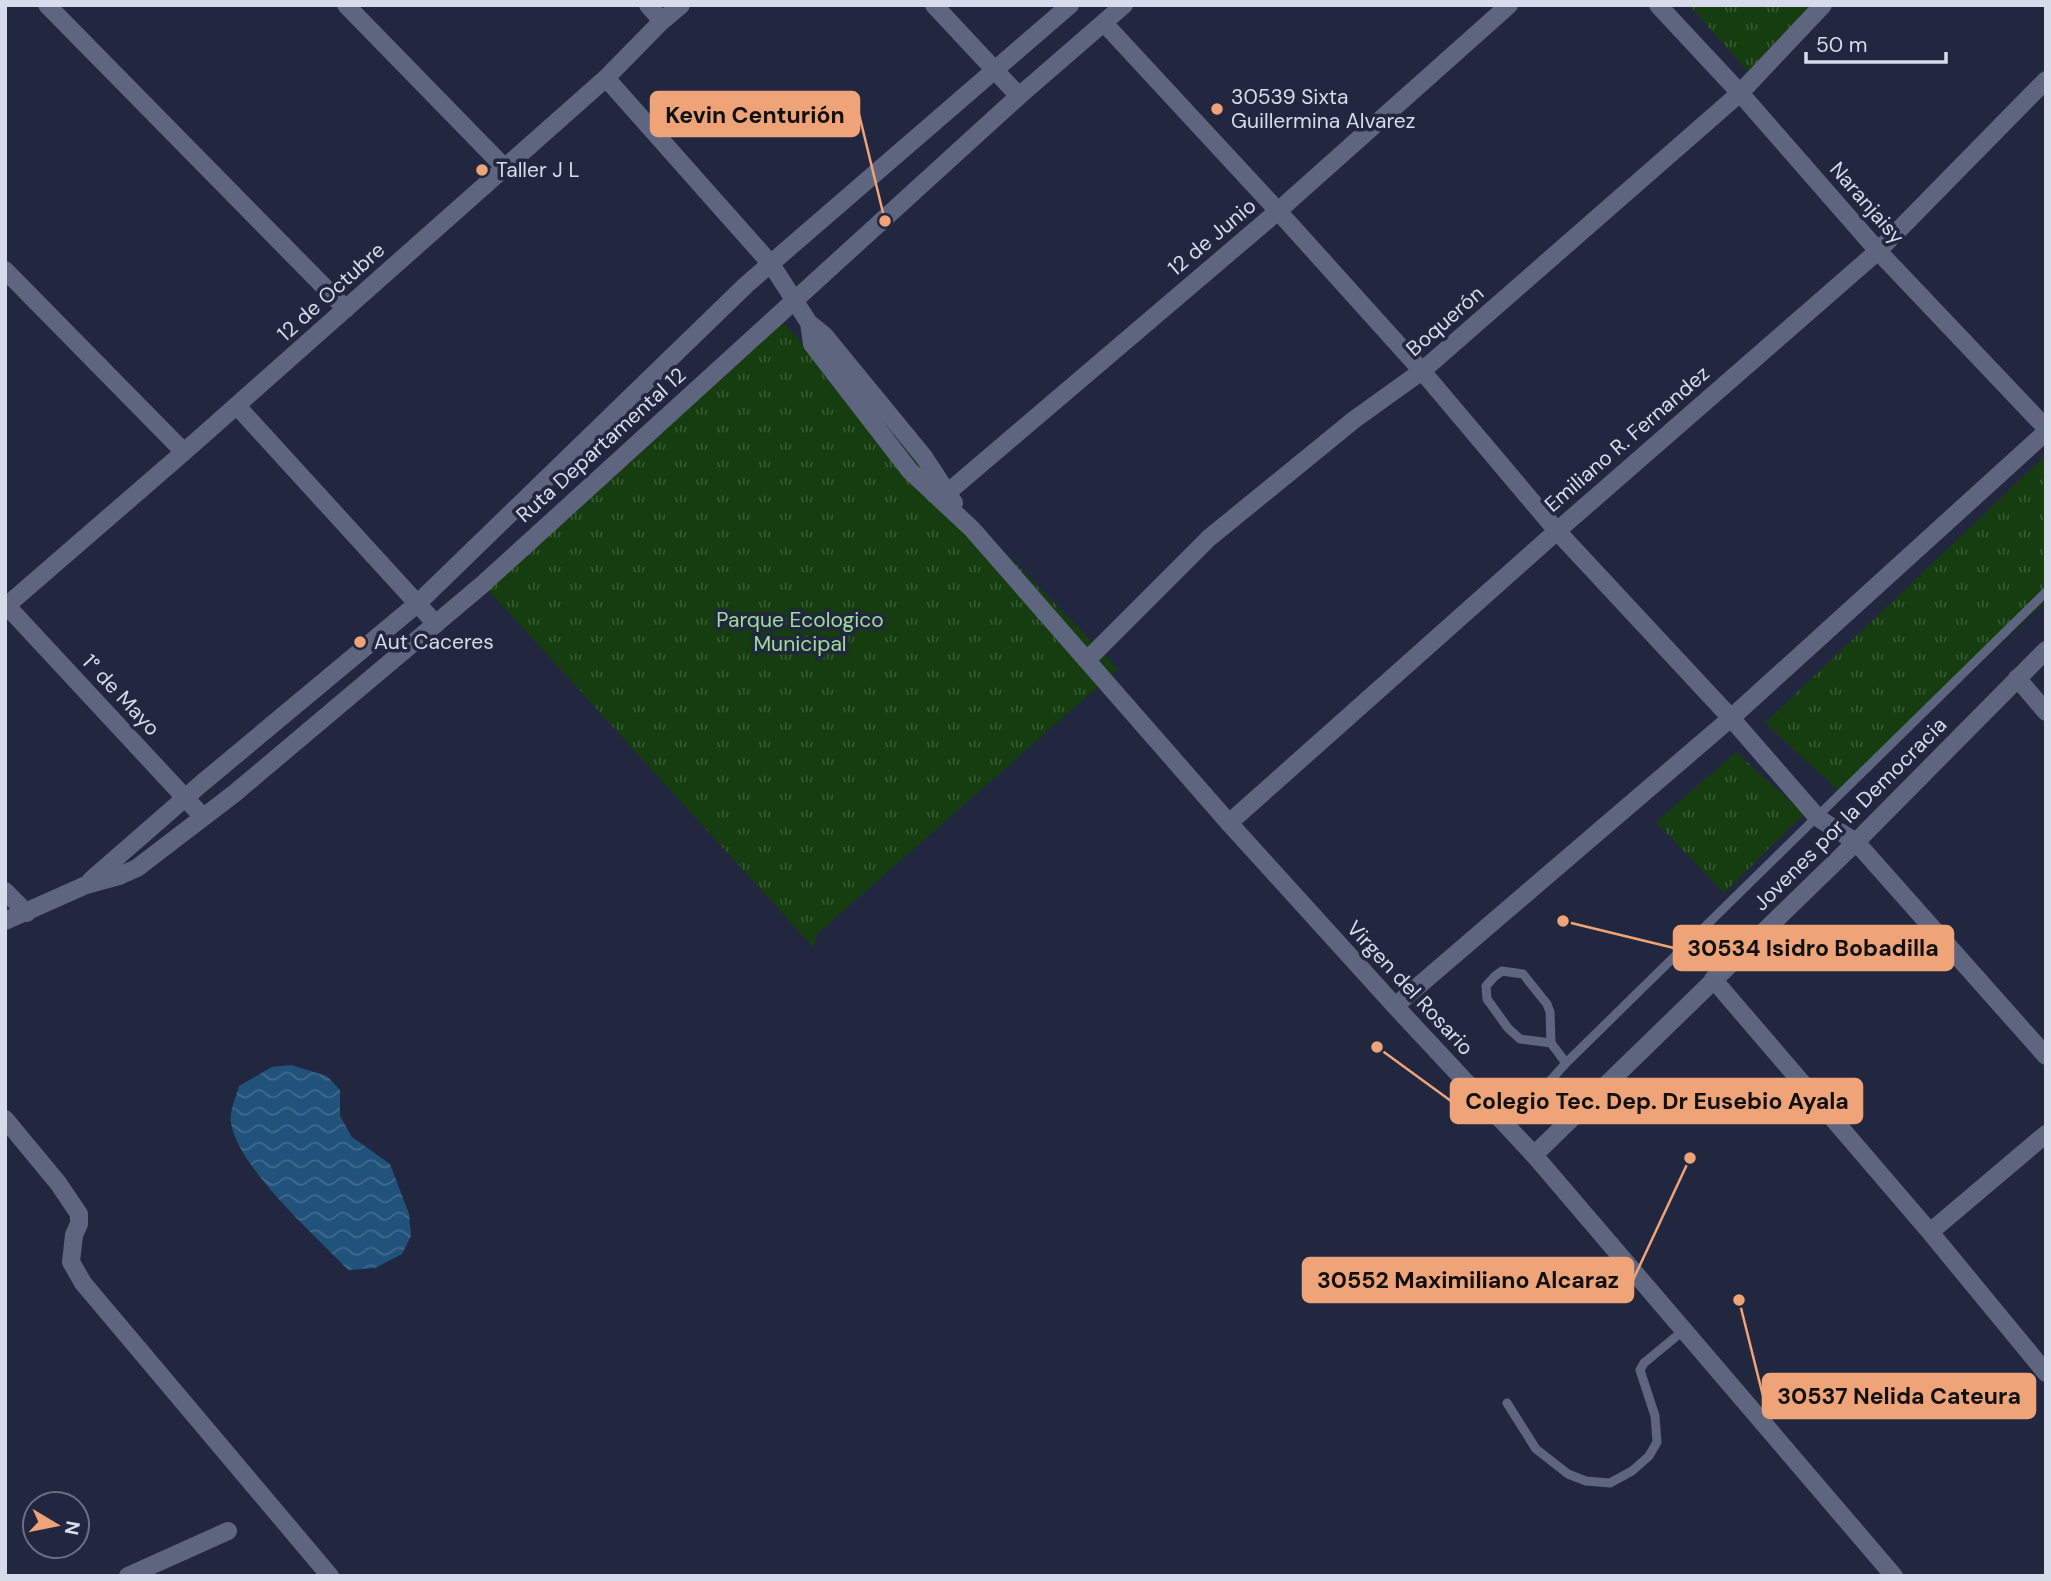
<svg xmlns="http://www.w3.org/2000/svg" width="2051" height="1581" viewBox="0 0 2051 1581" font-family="'DM Sans',sans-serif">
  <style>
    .grass { fill: url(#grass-tufts) }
    .water { fill: url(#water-waves) }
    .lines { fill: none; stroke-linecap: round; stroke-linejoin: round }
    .service { stroke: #5d657f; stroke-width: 9 }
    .minor { stroke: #5d657f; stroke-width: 18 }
    .tertiary { stroke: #5d657f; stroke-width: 18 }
    .secondary { stroke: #5d657f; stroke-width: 18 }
    .poi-dot { fill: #efa378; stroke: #21273e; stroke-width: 2.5 }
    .labels { text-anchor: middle; stroke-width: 7; stroke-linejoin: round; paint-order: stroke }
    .poi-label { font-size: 21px; fill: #d7dceb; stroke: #21273e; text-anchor: start }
    .street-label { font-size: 21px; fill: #d7dceb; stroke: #21273e }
    .park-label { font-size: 21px; fill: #a0de96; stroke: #21273e }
    .leader { fill: none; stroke: #efa378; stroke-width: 2.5 }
    .callout-dot { fill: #efa378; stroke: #21273e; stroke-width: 2.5 }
    .callout { fill: #efa378; stroke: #efa378; stroke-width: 2.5 }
    .callout-label { font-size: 23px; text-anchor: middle; font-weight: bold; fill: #111 }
  </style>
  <defs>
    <pattern id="grass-tufts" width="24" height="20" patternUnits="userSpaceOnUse" patternTransform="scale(1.75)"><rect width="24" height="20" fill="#153d0f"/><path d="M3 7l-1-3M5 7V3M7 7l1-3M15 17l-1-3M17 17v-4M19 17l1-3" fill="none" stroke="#365832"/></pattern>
    <pattern id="water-waves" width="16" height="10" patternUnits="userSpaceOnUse" patternTransform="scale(1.75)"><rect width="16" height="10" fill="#21527b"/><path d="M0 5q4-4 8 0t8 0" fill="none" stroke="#406a8e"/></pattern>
  </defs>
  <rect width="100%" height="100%" fill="#21273e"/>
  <path class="grass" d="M1689,5H1810L1749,73Z
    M776,316L1118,669L816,935L814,948L483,584Z
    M2046,455V601L1841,793L1765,723Z
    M1736,752L1804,814L1724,893L1656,822Z"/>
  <path class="water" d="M291,1065L327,1076L340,1090V1116L352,1137L390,1164L409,1214L411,1236L402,1254L375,1268L348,1270C316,1236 238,1168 231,1123C229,1112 236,1097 239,1086L272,1067Z"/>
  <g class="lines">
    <path class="service" d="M1551,1043L1520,1039L1508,1028L1487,999L1486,986L1495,976L1502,971L1523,974L1547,1004L1550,1012L1551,1043L1566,1063
      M1508,1128L1566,1063L2046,592
      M1507,1403L1536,1449L1568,1474L1586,1481L1610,1483L1632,1471L1649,1456L1657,1442L1655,1416L1640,1370L1644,1363L1684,1330"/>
    <path class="minor" d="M47,5L346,309
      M346,5L505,168
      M648,5L662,21
      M934,5L1019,96
      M1658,5L1740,93L1878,251L2046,428
      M1104,23L1278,211L1422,371L1557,531L1731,718L1818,818L1856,842L2046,1056
      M606,78L771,264
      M5,270L184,452
      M237,406L436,624
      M940,499L1278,211L1509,5
      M5,604L203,817
      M5,607L184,452L606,78L662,21L681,5
      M1087,660L1209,538L1355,419L1422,371L1740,93L1823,5
      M2017,678L2046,712
      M1229,823L1557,531L1878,251L2046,80
      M5,891L27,913
      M1713,979L1930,1232L2046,1373
      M1395,1006L1731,718L2046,432
      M5,1119L58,1183L79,1214V1224L74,1235L71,1262L83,1283L330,1576
      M1534,1155L1856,842L2046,650
      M1930,1232L2046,1134
      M128,1576L228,1531"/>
    <path class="tertiary" d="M771,264L809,323L824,335L924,457L954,503
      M809,323L812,344L910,471L972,529L1229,823L1395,1006L1534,1155L1894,1576"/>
    <path class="secondary" d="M91,880L201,784L417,604L746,285L1070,5
      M5,921L86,885L119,876L137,868L235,793L483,584L1019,96L1124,5"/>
  </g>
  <g class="poi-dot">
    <circle cx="1217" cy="109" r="7"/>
    <circle cx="482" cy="170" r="7"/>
    <circle cx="360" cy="642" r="7"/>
  </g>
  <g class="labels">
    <g class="poi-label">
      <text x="1231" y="104">30539 Sixta<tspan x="1231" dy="24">Guillermina Alvarez</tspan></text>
      <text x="496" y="177">Taller J L</text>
      <text x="374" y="649">Aut Caceres</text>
    </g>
    <g class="street-label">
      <text transform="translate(1867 203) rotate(49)" y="7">Naranjaisy</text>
      <text transform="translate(1212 237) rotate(-40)" y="7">12 de Junio</text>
      <text transform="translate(331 292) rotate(-42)" y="7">12 de Octubre</text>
      <text transform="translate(1445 321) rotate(-41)" y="7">Boquerón</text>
      <text transform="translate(1627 439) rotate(-41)" y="7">Emiliano R. Fernandez</text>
      <text transform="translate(601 445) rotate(-42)" y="7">Ruta Departamental 12</text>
      <text transform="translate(121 695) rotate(47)" y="7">1° de Mayo</text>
      <text transform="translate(1850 814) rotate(-45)" y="7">Jovenes por la Democracia</text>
      <text transform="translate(1410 988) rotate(47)" y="7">Virgen del Rosario</text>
    </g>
    <g class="park-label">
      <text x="800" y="627">Parque Ecologico<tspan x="800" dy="24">Municipal</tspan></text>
    </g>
  </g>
  <path class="leader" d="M885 221L859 114M1563 921L1674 948M1377 1047L1451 1101M1690 1158L1633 1280M1739 1300L1763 1396"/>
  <g class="callout-dot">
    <circle cx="885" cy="221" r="7"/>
    <circle cx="1563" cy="921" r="7"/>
    <circle cx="1377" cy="1047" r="7"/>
    <circle cx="1690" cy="1158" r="7"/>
    <circle cx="1739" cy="1300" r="7"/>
  </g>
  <g class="callout">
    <rect x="651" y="92" width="208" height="44" rx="7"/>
    <rect x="1674" y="926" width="279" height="44" rx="7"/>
    <rect x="1451" y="1079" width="411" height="44" rx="7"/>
    <rect x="1303" y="1258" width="330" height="44" rx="7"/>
    <rect x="1763" y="1374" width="272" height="44" rx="7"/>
  </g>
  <g class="callout-label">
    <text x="755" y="123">Kevin Centurión</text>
    <text x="1813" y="956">30534 Isidro Bobadilla</text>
    <text x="1657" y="1109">Colegio Tec. Dep. Dr Eusebio Ayala</text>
    <text x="1468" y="1288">30552 Maximiliano Alcaraz</text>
    <text x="1899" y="1404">30537 Nelida Cateura</text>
  </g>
  <rect width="2051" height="1581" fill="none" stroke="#d7dceb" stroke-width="14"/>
  <g transform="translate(56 1525) rotate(100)"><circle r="33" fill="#21273e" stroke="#6a6f83" stroke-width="2"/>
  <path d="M0-5L12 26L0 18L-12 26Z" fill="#efa378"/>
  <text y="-10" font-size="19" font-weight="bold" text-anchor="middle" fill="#d7dceb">N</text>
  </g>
  <path d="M1806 52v10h140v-10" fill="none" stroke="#d7dceb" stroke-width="3.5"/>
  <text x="1816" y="52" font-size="21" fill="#d7dceb" stroke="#21273e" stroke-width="5" paint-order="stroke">50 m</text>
</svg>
